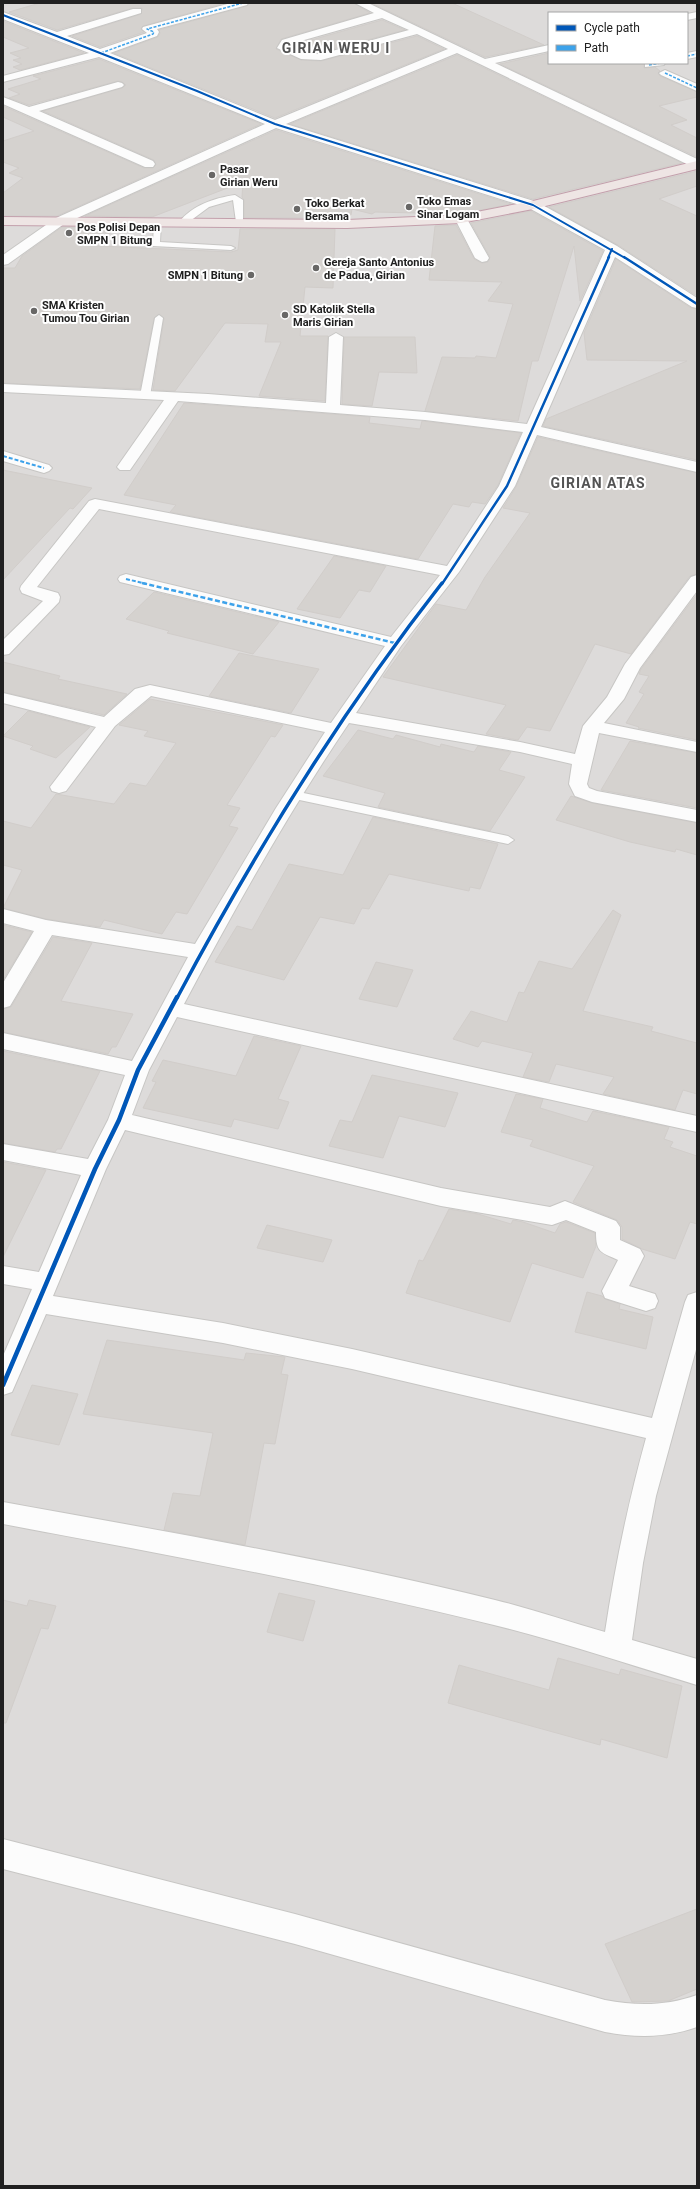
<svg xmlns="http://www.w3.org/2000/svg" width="700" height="2189" viewBox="0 0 700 2189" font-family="Roboto,sans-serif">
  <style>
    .residential { fill: #dddbda; fill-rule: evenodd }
    .building { fill: #d5d2cf; stroke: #d1cdca }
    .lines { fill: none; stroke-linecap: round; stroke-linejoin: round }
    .service-casing { stroke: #c7c6c4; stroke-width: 2 }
    .minor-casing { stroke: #c7c6c4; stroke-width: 2 }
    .trunk-casing { stroke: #c3a0ac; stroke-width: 2 }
    .service { fill: #fcfcfc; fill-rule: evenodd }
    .minor { fill: #fcfcfc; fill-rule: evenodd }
    .trunk { fill: #eee5e4; fill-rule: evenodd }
    .quiet-far2 { stroke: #3da2ea; stroke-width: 1.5; stroke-dasharray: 3 1.5; stroke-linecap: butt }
    .quiet-far1 { stroke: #3da2ea; stroke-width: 2; stroke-dasharray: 4 2; stroke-linecap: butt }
    .quiet { stroke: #3da2ea; stroke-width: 2.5; stroke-dasharray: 5 2.5; stroke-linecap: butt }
    .cycleway-far3-casing { stroke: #fff; stroke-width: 3.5 }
    .cycleway-far2-casing { stroke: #fff; stroke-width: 4 }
    .cycleway-far1-casing { stroke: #fff; stroke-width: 5.5 }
    .cycleway-casing { stroke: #fff; stroke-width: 7 }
    .cycleway-far3 { stroke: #0057b8; stroke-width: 2 }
    .cycleway-far2 { stroke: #0057b8; stroke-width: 2.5 }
    .cycleway-far1 { stroke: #0057b8; stroke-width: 3.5 }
    .cycleway { stroke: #0057b8; stroke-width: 4.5 }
    .poi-dot { fill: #686766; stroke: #fff; stroke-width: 1.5 }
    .labels { text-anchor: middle; stroke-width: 4; stroke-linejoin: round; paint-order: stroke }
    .far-poi-label { font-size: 11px; font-weight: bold; fill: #202020; stroke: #fff; text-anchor: start }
    .far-district-label { font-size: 14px; font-weight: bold; letter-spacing: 1px; fill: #535353; stroke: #fff }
  </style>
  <rect width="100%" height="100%" fill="#eeebe8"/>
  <path class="residential" d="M3,3H697V2186H3ZM549,13H687V63H549Z"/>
  <path class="building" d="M40,3H225L143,26L141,29L144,32L100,47L72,36L141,14L142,8H133L57,30L9,12Z
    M249,3H354L370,13L281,39L276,49L301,60L321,61L417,36L444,49L275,118L114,53L158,37L160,33L159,30L247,6Z
    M371,3H452L544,45L485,57Z
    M382,20L405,30L321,52H306L290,46Z
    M3,21L84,53L20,70L13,67L22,64L13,60L21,58L10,53L29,48L3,37Z
    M549,53V63H644V68L655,67L660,71L658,73L660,76L697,92V97L659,106L687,120L671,125L697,138V157L500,64Z
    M457,55L682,163L533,199L290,124Z
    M99,59L261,124L57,216H3V193L23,178L9,173L19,168L3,162V141L34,131L3,117V106L144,168H153L156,165L154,160L43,111L122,88L126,85L122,82L118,81L29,105L9,98L20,94L8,89L41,79L33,76Z
    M276,130L511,204L461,214L375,212L372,214L352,209L351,215L335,214V218H244V200L242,197L243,182L152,217L85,216Z
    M697,171V186L659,199L697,216V296L618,245L549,207Z
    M531,211L603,251L580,301L574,246L538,361H532L518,421L425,411L442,357L475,358L476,356L496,358L513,304L488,301L502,282L429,280L435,226L456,225L474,259L482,263L488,262L490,257L471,223Z
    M62,227L124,228L78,245L231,252L238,250L240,229H335L333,288L305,287L300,336H328L325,401L259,396L281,342H265L268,324L225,323L175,391L153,390L164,318L159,314L154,318L140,389L3,383V268H15L22,256Z
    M616,259L691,308L697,309V460L543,426L546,419L687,361L587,360L584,333Z
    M344,337H415L417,373L379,372L372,406L342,404Z
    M184,403L370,417L369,423L420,429L422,421L521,433L498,485L485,504L472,502L469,507L453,504L418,559L170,512L176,505L124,495Z
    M538,437L697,473V574L690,576L631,654L595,644L550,731L527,727L518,740L486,734L506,705L383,677L436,604L466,610L485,577L530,513L503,508L516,487Z
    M3,470L92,488L73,509L70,508L3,580Z
    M334,556L386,566L370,592L359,590L340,618L297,609Z
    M154,592L279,622L253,654L167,633L169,631L126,619Z
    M697,594V740L638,728L639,727L626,723L644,694L639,692L649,676L639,674L641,669Z
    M239,653L319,669L291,713L209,696Z
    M3,662L60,676L58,679L127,694L104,715L3,692Z
    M150,699L283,725L275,737L271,736L227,805L240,808L229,826L238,828L187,914L176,912L162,934L104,920L100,927L46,919L3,908L22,870L3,865V821L31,828L56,794L114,804L130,783L146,786L176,743L144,736L148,731L119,725Z
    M28,711L90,727L56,758L30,749L33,746L3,736Z
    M358,730L393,739L396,735L440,747L441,744L474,752L478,746L511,752L499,770L525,777L490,831L378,807L385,793L323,776Z
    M630,741L697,753V808L601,790Z
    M571,796L592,803L697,823V855L676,849L675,852L630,842L556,820Z
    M373,817L498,844L480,889L470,887L469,891L389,874L369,909L362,908L354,924L320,917L284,980L215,962L237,926L252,930L289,864L343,875Z
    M613,910L621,915L583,1011L653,1027L651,1031L697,1043V1094L683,1090L675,1110L603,1094L614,1077L556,1064L549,1082L523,1077L533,1053L482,1041L478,1047L453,1039L471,1011L507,1022L519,992L524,993L539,961L572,969Z
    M3,925L32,932L3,980Z
    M53,937L92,943L61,1001L133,1014L116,1047H112L108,1054L3,1032V1009L11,1007Z
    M376,962L413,970L397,1007L359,999Z
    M254,1036L301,1046L278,1099L289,1102L278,1129L234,1119L231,1127L143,1108L156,1082L152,1081L163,1060L236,1076Z
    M3,1051L100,1071L61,1149H57L55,1152L3,1143Z
    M372,1075L458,1093L445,1127L399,1116L383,1158L329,1146L340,1120L352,1122Z
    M516,1094L543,1099L540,1108L587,1122L593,1111L669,1127L664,1139L673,1142L670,1147L697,1156V1224L690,1222L675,1259L642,1249L622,1239V1227L617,1220L573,1202L594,1166L530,1146L533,1140L501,1132Z
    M3,1162L46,1170L3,1257Z
    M449,1209L478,1214L511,1224L513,1220L523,1222L555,1233L560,1224L566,1222L595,1233L596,1246L583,1278L532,1263L510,1322L406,1293L419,1260L423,1261Z
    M267,1225L332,1240L323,1262L257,1248Z
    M587,1292L602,1296L605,1299L620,1304L619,1309L653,1317L646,1349L575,1332Z
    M107,1340L244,1360L246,1353L285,1357L281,1374L288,1375L275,1444L264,1443L245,1545L164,1530L173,1493L200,1496L213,1433L83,1414Z
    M32,1385L78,1394L59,1445L11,1435Z
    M279,1593L315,1601L303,1641L267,1632Z
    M3,1600L27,1606L29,1600L56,1606L48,1629L41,1628L6,1723H3Z
    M558,1658L619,1675L621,1669L682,1686L667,1758L601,1739L600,1745L448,1703L459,1665L549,1690Z
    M697,1909V1989L668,2001L632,2002L605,1944Z"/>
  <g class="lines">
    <g class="service-casing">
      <path id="service" d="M235,195L243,200V224L236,222L233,200L209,207L186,224L179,222C193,205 214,198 235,195Z
        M154,220L161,222L160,242L231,246L235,248L231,250L153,246Z
        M159,315L163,318L150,396L145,399L140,396L155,318Z
        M294,791L508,836L514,840L508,844L290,798L288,795L290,792Z"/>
    </g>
    <g class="minor-casing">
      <path id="minor" d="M231,3H248L247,5L157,29L159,32L157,36L110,53L275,120L448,49L417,34L321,60L301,59L277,48L282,40L374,13L355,3H368L485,59L549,45V51L495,63L697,159V168L693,167L457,53L286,124L537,202L617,246L697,298V308L692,307L615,257L541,427L697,462V472L537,435L515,486L459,572L401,646L356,713L520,742L575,754L583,726L607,697L625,664L691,577L697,575V591L640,668L624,699L604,723L697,742V752L599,733L587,784L589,788L597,791L697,810V822L592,802L575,796L569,784L572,764L520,752L349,723C288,813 235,908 184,1004L697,1116V1132L177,1017L149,1070L132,1115L441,1188L550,1207L565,1201L616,1221L620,1227V1240L640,1249L644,1256L629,1286L655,1294L658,1301L655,1308L646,1311L605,1298L602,1291L618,1260C601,1252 596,1253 596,1232L566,1220L552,1225L441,1206L125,1130L106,1169L53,1296L223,1323L352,1349L652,1418L685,1302L688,1295L697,1292V1346L656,1496L643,1563L632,1640L697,1659V1685C630,1665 563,1642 494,1625C332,1585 167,1555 3,1524V1502C168,1532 333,1560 495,1600C532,1609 569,1622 605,1632C615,1566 628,1503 646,1438L352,1369L223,1343L46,1314L12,1392L3,1395V1356L32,1289L3,1284V1266L39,1272L81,1175L3,1160V1144L88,1159L108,1120L125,1075L3,1049V1033L132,1061L188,957L52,935L10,1006L3,1008V983L34,931L3,923V909L46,920L195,944L276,808L325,732L151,696L115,726L66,791L59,793L52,791L50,787L96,727L3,703V693L104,717L135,689L150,685L331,723L385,646L120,582L118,579L120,576L126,574L391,637L440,575L99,509L37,587L58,593L60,597L59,602L9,654L3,655V640L43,601L22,593L20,589L21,586L89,501L95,499L447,566L499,486L523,432L425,420L178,401L130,470H120L117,467L164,400L3,392V384L208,394L326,403L329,337L336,333L343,337L340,405L425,412L527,424L605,250L529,208L276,128L64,224L8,264L3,265V255L56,218L265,124L99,57L3,82V76L89,53L3,19V12L57,32L133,9H141V13L67,36L100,49L147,33L142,29L143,27ZM382,18L409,30L321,54H306L288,47L290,44Z
        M697,12V18L687,20V14Z
        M697,51V57L687,59V53Z
        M645,63H665L664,65L645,67Z
        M665,70L697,84V91L661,75L659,73Z
        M118,82L122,83L124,85L122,87L39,111L153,161L155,164L153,167H145L3,104V97L29,107Z
        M461,215L467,219L489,258L487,261L482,262L475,258L455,219Z
        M3,451L49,465L52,468L49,471L44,473L3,461Z
        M3,1839L295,1914L605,2000C637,2006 666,2006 697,1995V2027C666,2038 637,2038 605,2032L295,1944L3,1869Z"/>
    </g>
    <g class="trunk-casing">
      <path id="trunk" d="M697,161V169L533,209L461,223L347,228L3,225V217L347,220L461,215L533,201Z"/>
    </g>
    <use href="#service" class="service"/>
    <use href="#minor" class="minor"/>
    <use href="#trunk" class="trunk"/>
    <path class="quiet-far2" d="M101,53L153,34L154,32L147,29L243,3
      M687,56L697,54
      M649,65L660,63
      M665,73L697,88"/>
    <path class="quiet-far1" d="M3,456L44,468
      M126,579L147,584"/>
    <path class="quiet" d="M142,583L395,643"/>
    <g class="cycleway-far3-casing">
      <path id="cycleway-far3" d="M3,15L197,91L275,124L533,205L625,258
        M608,258L612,249"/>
    </g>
    <g class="cycleway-far2-casing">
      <path id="cycleway-far2" d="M624,257L697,304
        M442,584L507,486L609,257"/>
    </g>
    <g class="cycleway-far1-casing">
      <path id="cycleway-far1" d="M177,998C254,853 341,712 442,583"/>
    </g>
    <g class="cycleway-casing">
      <path id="cycleway" d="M3,1385L95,1169L119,1120L138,1070L177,997"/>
    </g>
    <use href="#cycleway-far3" class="cycleway-far3"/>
    <use href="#cycleway-far2" class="cycleway-far2"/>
    <use href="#cycleway-far1" class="cycleway-far1"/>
    <use href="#cycleway" class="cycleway"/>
  </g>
  <g class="poi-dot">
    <circle cx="212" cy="175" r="4"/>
    <circle cx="409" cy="207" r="4"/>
    <circle cx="297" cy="209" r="4"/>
    <circle cx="69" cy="233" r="4"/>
    <circle cx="316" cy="268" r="4"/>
    <circle cx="251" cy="275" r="4"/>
    <circle cx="34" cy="311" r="4"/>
    <circle cx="285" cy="315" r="4"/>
  </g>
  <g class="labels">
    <g class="far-poi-label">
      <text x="220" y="173">Pasar<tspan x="220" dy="13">Girian Weru</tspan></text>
      <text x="417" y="205">Toko Emas<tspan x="417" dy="13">Sinar Logam</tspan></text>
      <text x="305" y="207">Toko Berkat<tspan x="305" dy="13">Bersama</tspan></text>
      <text x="77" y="231">Pos Polisi Depan<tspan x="77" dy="13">SMPN 1 Bitung</tspan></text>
      <text x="324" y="266">Gereja Santo Antonius<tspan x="324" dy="13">de Padua, Girian</tspan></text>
      <text x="243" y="279" text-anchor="end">SMPN 1 Bitung</text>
      <text x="42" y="309">SMA Kristen<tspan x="42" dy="13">Tumou Tou Girian</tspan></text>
      <text x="293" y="313">SD Katolik Stella<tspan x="293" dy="13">Maris Girian</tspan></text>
    </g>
    <g class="far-district-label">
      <text x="336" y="53">GIRIAN WERU I</text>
      <text x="598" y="488">GIRIAN ATAS</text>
    </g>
  </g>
  <rect width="700" height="2189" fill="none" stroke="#202020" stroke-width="8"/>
  <rect x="548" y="12" width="140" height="52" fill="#ffffff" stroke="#a6a6a6"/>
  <rect x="556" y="25" width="20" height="6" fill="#0057b8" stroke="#a6a6a6"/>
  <text x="584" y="32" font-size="12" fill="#202020">Cycle path</text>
  <rect x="556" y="45" width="20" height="6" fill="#3da2ea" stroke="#a6a6a6"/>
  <text x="584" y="52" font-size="12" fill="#202020">Path</text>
</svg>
